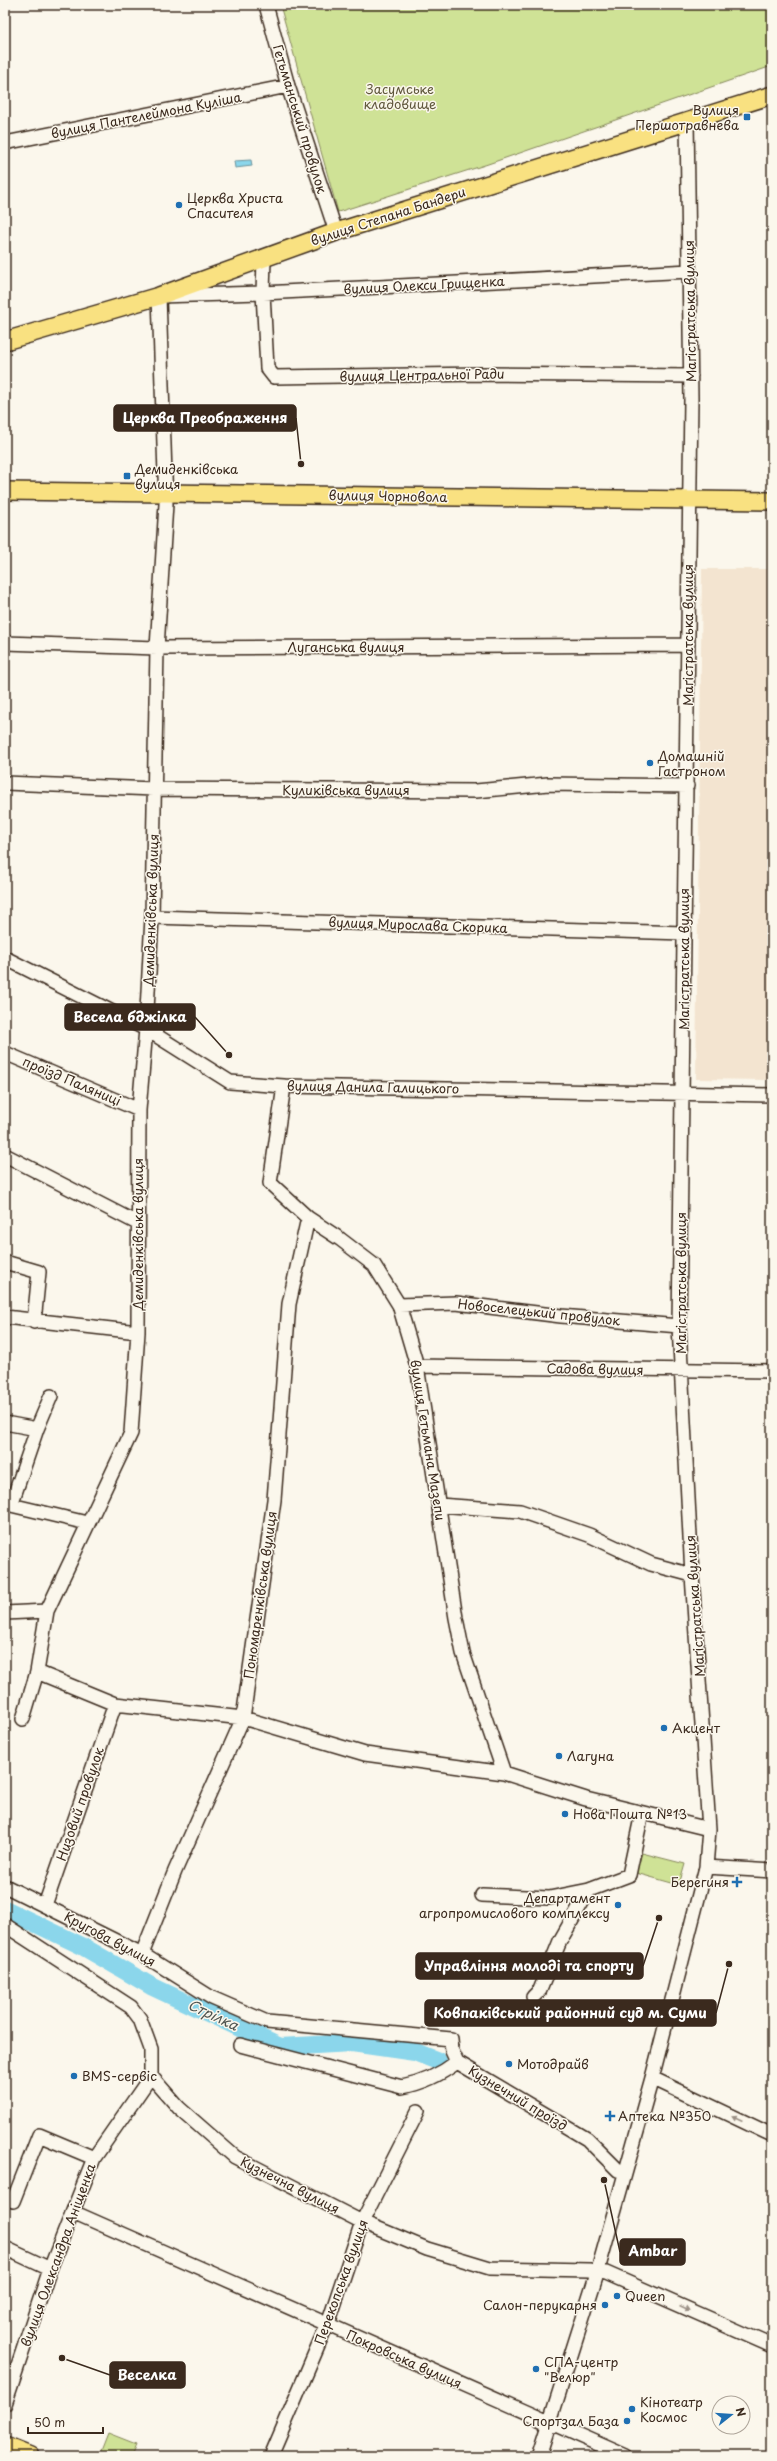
<svg xmlns="http://www.w3.org/2000/svg" width="777" height="2461" viewBox="0 0 777 2461" font-family="'Playpen Sans',sans-serif">
  <style>
    .built { fill: #f3e4d0 }
    .green { fill: #cfe296; stroke: #85865a }
    .water { fill: #8bd6eb; stroke: #6b9199 }
    .lines { fill: none; stroke-linecap: round; stroke-linejoin: round }
    .river { stroke: #8bd6eb; stroke-width: 18 }
    .minor-casing { stroke: #3b2a1e; stroke-width: 16 }
    .major-casing { stroke: #3b2a1e; stroke-width: 20 }
    .minor { stroke: #fbf7ec; stroke-width: 13 }
    .major { stroke: #f9e181; stroke-width: 17 }
    .oneway { fill: #9b9085 }
    .poi-dot { fill: #1f6fb2; stroke: #fbf7ec; stroke-width: 1.5 }
    .labels { text-anchor: middle; stroke-width: 3; stroke-linejoin: round; paint-order: stroke }
    .park-label { font-size: 13px; fill: #60583c; stroke: #fbf7ec }
    .poi-label { font-size: 13px; fill: #3b2a1e; stroke: #fbf7ec; text-anchor: start }
    .street-label { font-size: 13px; fill: #3b2a1e; stroke: #fbf7ec }
    .water-label { font-size: 14px; font-style: italic; fill: #4f5551; stroke: #fbf7ec }
    .leader { fill: none; stroke: #3b2a1e; stroke-width: 1.5 }
    .callout-dot { fill: #3b2a1e; stroke: #fbf7ec; stroke-width: 1.5 }
    .callout { fill: #3b2a1e; stroke: #3b2a1e; stroke-width: 1.5 }
    .callout-label { font-size: 14px; text-anchor: middle; font-weight: bold; fill: #fff }
  </style>
  <rect width="100%" height="100%" fill="#fbf7ec"/>
  <filter id="ink" filterUnits="userSpaceOnUse"><feTurbulence type="fractalNoise" baseFrequency=".025" numOctaves="2"/><feDisplacementMap in="SourceGraphic" scale="8" xChannelSelector="R" yChannelSelector="G"/><feConvolveMatrix kernelMatrix="1 2 1 2 8 2 1 2 1" color-interpolation-filters="sRGB"/></filter>
  <g filter="url(#ink)">
    <path class="built" d="M702,569H772V1080L696,1079Z"/>
    <path class="green" d="M280,5H772V66L488,164L338,212Z
      M642,1853L685,1864L679,1885L636,1873Z
      M108,2433L136,2444L131,2456H99Z"/>
    <path class="water" d="M251,160L252,166L235,168L234,161Z"/>
    <g class="lines">
      <path class="river" d="M5,1909L82,1946L151,1986L280,2047L352,2043L415,2052L438,2061"/>
      <g class="minor-casing">
        <path id="minor" d="M266,5L288,86L336,232
          M5,143L288,86
          M264,259L263,293L267,368L274,377L483,374L691,376
          M5,643L157,648L688,645
          M5,783L154,789L476,791L548,784L687,786
          M152,917L684,933
          M5,958L146,1029L230,1082L284,1086L772,1095
          M5,1053L139,1110
          M284,1086L270,1183L308,1218L340,1239L374,1265L399,1305L417,1366L456,1618L463,1653L504,1773
          M5,1155L137,1223
          M5,1262L39,1272L34,1322
          M399,1305L456,1303L561,1316L679,1326
          M5,1317L138,1332
          M417,1366L772,1371
          M5,1423L37,1429
          M5,1505H11L87,1523
          M11,1505L37,1429L51,1396
          M439,1505L520,1511L589,1535L651,1564L692,1575
          M5,1613L47,1611
          M37,1672L115,1704L243,1718L365,1754L504,1773L586,1799L709,1829
          M23,1719L37,1672L47,1611L131,1433L138,1332L139,1110L146,1029L152,917L157,648L166,504L159,296L263,293L690,271
          M706,1867L772,1871
          M5,1886L142,1954L212,1998L267,2022L451,2039L452,2051L457,2062
          M482,1895L549,1898L589,1890
          M45,1905L115,1704
          M5,1925L131,2007L140,2019L151,2049V2076L94,2158L50,2269L5,2404
          M142,1954L175,1871L243,1718L274,1500L289,1304L308,1218
          M533,1997L540,1990L560,1941L589,1890L629,1875L642,1813
          M240,2045L402,2087C423,2083 440,2075 457,2062
          M457,2062L587,2139L618,2170L624,2172
          M151,2076L179,2108L235,2157L362,2222L427,2249L490,2268L589,2270L606,2273L772,2346
          M652,2078L772,2135
          M5,2198L13,2201L39,2135L94,2158
          M73,2212L626,2456
          M5,2248L50,2269
          M271,2456L330,2318L362,2222L418,2111
          M539,2456L598,2270L652,2078L706,1867L709,1829L692,1575L679,1326L691,399L687,121"/>
      </g>
      <g class="major-casing">
        <path id="major" d="M5,341L159,296L336,232L772,95
          M5,491L772,501
          M5,2446L30,2456"/>
      </g>
      <use href="#minor" class="minor"/>
      <use href="#major" class="major"/>
    </g>
    <defs><path id="oneway-solid" d="M-6-.8H1V-3.2L6.5 0L1 3.2V.8H-6Z"/></defs>
    <g class="oneway">
      <use href="#oneway-solid" transform="translate(737 2118) rotate(-155)"/>
      <use href="#oneway-solid" transform="translate(685 2308) rotate(24)"/>
    </g>
  </g>
  <g class="poi-dot">
    <rect x="743" y="113" width="8" height="8" rx="2"/>
    <circle cx="179" cy="205" r="4"/>
    <rect x="123" y="472" width="8" height="8" rx="2"/>
    <circle cx="650" cy="763" r="4"/>
    <circle cx="664" cy="1728" r="4"/>
    <circle cx="559" cy="1756" r="4"/>
    <circle cx="565" cy="1814" r="4"/>
    <path d="M735 1876h4v4h4v4h-4v4h-4v-4h-4v-4h4z"/>
    <circle cx="618" cy="1905" r="4"/>
    <circle cx="509" cy="2064" r="4"/>
    <circle cx="74" cy="2076" r="4"/>
    <path d="M608 2110h4v4h4v4h-4v4h-4v-4h-4v-4h4z"/>
    <circle cx="617" cy="2296" r="4"/>
    <circle cx="605" cy="2305" r="4"/>
    <circle cx="536" cy="2369" r="4"/>
    <circle cx="632" cy="2409" r="4"/>
    <circle cx="627" cy="2421" r="4"/>
  </g>
  <g class="labels">
    <g class="park-label">
      <text x="400" y="94">Засумське<tspan x="400" dy="15">кладовище</tspan></text>
    </g>
    <g class="poi-label">
      <text x="739" y="115" text-anchor="end">Вулиця<tspan x="739" dy="15">Першотравнева</tspan></text>
      <text x="187" y="203">Церква Христа<tspan x="187" dy="15">Спасителя</tspan></text>
      <text x="135" y="474">Демиденківська<tspan x="135" dy="15">вулиця</tspan></text>
      <text x="658" y="761">Домашній<tspan x="658" dy="15">Гастроном</tspan></text>
      <text x="672" y="1733">Акцент</text>
      <text x="567" y="1761">Лагуна</text>
      <text x="573" y="1819">Нова Пошта №13</text>
      <text x="729" y="1887" text-anchor="end">Берегиня</text>
      <text x="610" y="1903" text-anchor="end">Департамент<tspan x="610" dy="15">агропромислового комплексу</tspan></text>
      <text x="517" y="2069">Мотодрайв</text>
      <text x="82" y="2081">BMS-сервіс</text>
      <text x="618" y="2121">Аптека №350</text>
      <text x="625" y="2301">Queen</text>
      <text x="597" y="2310" text-anchor="end">Салон-перукарня</text>
      <text x="544" y="2367">СПА-центр<tspan x="544" dy="15">"Велюр"</tspan></text>
      <text x="640" y="2407">Кінотеатр<tspan x="640" dy="15">Космос</tspan></text>
      <text x="619" y="2426" text-anchor="end">Спортзал База</text>
    </g>
    <g class="street-label">
      <text transform="translate(146 115) rotate(-11)" y="5">вулиця Пантелеймона Куліша</text>
      <text transform="translate(300 119) rotate(73)" y="5">Гетьманський провулок</text>
      <text transform="translate(388 216) rotate(-18)" y="5">вулиця Степана Бандери</text>
      <text transform="translate(424 285) rotate(-3)" y="5">вулиця Олекси Грищенка</text>
      <text transform="translate(690 311) rotate(-91)" y="5">Маґістратська вулиця</text>
      <text transform="translate(422 375) rotate(-1)" y="5">вулиця Центральної Ради</text>
      <text transform="translate(388 496) rotate(1)" y="5">вулиця Чорновола</text>
      <text transform="translate(688 635) rotate(-90)" y="5">Маґістратська вулиця</text>
      <text x="346" y="652">Луганська вулиця</text>
      <text x="346" y="795">Куликівська вулиця</text>
      <text transform="translate(151 910) rotate(-88)" y="5">Демиденківська вулиця</text>
      <text transform="translate(418 925) rotate(2)" y="5">вулиця Мирослава Скорика</text>
      <text transform="translate(684 959) rotate(-90)" y="5">Маґістратська вулиця</text>
      <text transform="translate(72 1081) rotate(23)" y="5">проїзд Паляниці</text>
      <text transform="translate(373 1087) rotate(1)" y="5">вулиця Данила Галицького</text>
      <text transform="translate(138 1234) rotate(-90)" y="5">Демиденківська вулиця</text>
      <text transform="translate(681 1283) rotate(-90)" y="5">Маґістратська вулиця</text>
      <text transform="translate(539 1312) rotate(6)" y="5">Новоселецький провулок</text>
      <text transform="translate(595 1369) rotate(1)" y="5">Садова вулиця</text>
      <text transform="translate(428 1440) rotate(81)" y="5">вулиця Гетьмана Мазепи</text>
      <text transform="translate(260 1595) rotate(-82)" y="5">Пономаренківська вулиця</text>
      <text transform="translate(695 1606) rotate(-94)" y="5">Маґістратська вулиця</text>
      <text transform="translate(80 1804) rotate(-71)" y="5">Низовий провулок</text>
      <text transform="translate(110 1939) rotate(28)" y="5">Кругова вулиця</text>
      <text transform="translate(518 2098) rotate(31)" y="5">Кузнечний проїзд</text>
      <text transform="translate(290 2185) rotate(27)" y="5">Кузнечна вулиця</text>
      <text transform="translate(58 2255) rotate(-70)" y="5">вулиця Олександра Аніщенка</text>
      <text transform="translate(341 2282) rotate(-70)" y="5">Перекопська вулиця</text>
      <text transform="translate(404 2359) rotate(24)" y="5">Покровська вулиця</text>
    </g>
    <g class="water-label">
      <text transform="translate(213 2015) rotate(25)" y="5">Стрілка</text>
    </g>
  </g>
  <path class="leader" d="M301 464L296 418M229 1055L195 1017M659 1918L643 1966M729 1964L716 2013M604 2180L620 2252M62 2358L110 2375"/>
  <g class="callout-dot">
    <circle cx="301" cy="464" r="4"/>
    <circle cx="229" cy="1055" r="4"/>
    <circle cx="659" cy="1918" r="4"/>
    <circle cx="729" cy="1964" r="4"/>
    <circle cx="604" cy="2180" r="4"/>
    <circle cx="62" cy="2358" r="4"/>
  </g>
  <g class="callout">
    <rect x="114" y="405" width="182" height="26" rx="4"/>
    <rect x="65" y="1004" width="130" height="26" rx="4"/>
    <rect x="416" y="1953" width="227" height="26" rx="4"/>
    <rect x="425" y="2000" width="291" height="26" rx="4"/>
    <rect x="620" y="2239" width="65" height="26" rx="4"/>
    <rect x="110" y="2362" width="75" height="26" rx="4"/>
  </g>
  <g class="callout-label">
    <text x="205" y="423">Церква Преображення</text>
    <text x="130" y="1022">Весела бджілка</text>
    <text x="529" y="1971">Управління молоді та спорту</text>
    <text x="570" y="2018">Ковпаківський районний суд м. Суми</text>
    <text x="653" y="2256">Ambar</text>
    <text x="147" y="2380">Веселка</text>
  </g>
  <rect width="777" height="2461" fill="none" stroke="#fbf7ec" stroke-width="20"/>
  <rect x="10" y="10" width="757" height="2441" fill="none" stroke="#3b2a1e" stroke-width="1.5" filter="url(#ink)"/>
  <g transform="translate(731 2415) rotate(73)"><circle r="19" fill="#fbf7ec" stroke="#aea59a"/>
  <path d="M0-3L7 15L0 10L-7 15Z" fill="#1f6fb2"/>
  <text y="-6" font-size="11" font-weight="bold" text-anchor="middle" fill="#3b2a1e">N</text>
  </g>
  <path d="M28 2427v6h75v-6" fill="none" stroke="#3b2a1e" stroke-width="2"/>
  <text x="34" y="2427" font-size="12" fill="#3b2a1e" stroke="#fbf7ec" stroke-width="3" paint-order="stroke">50 m</text>
</svg>
